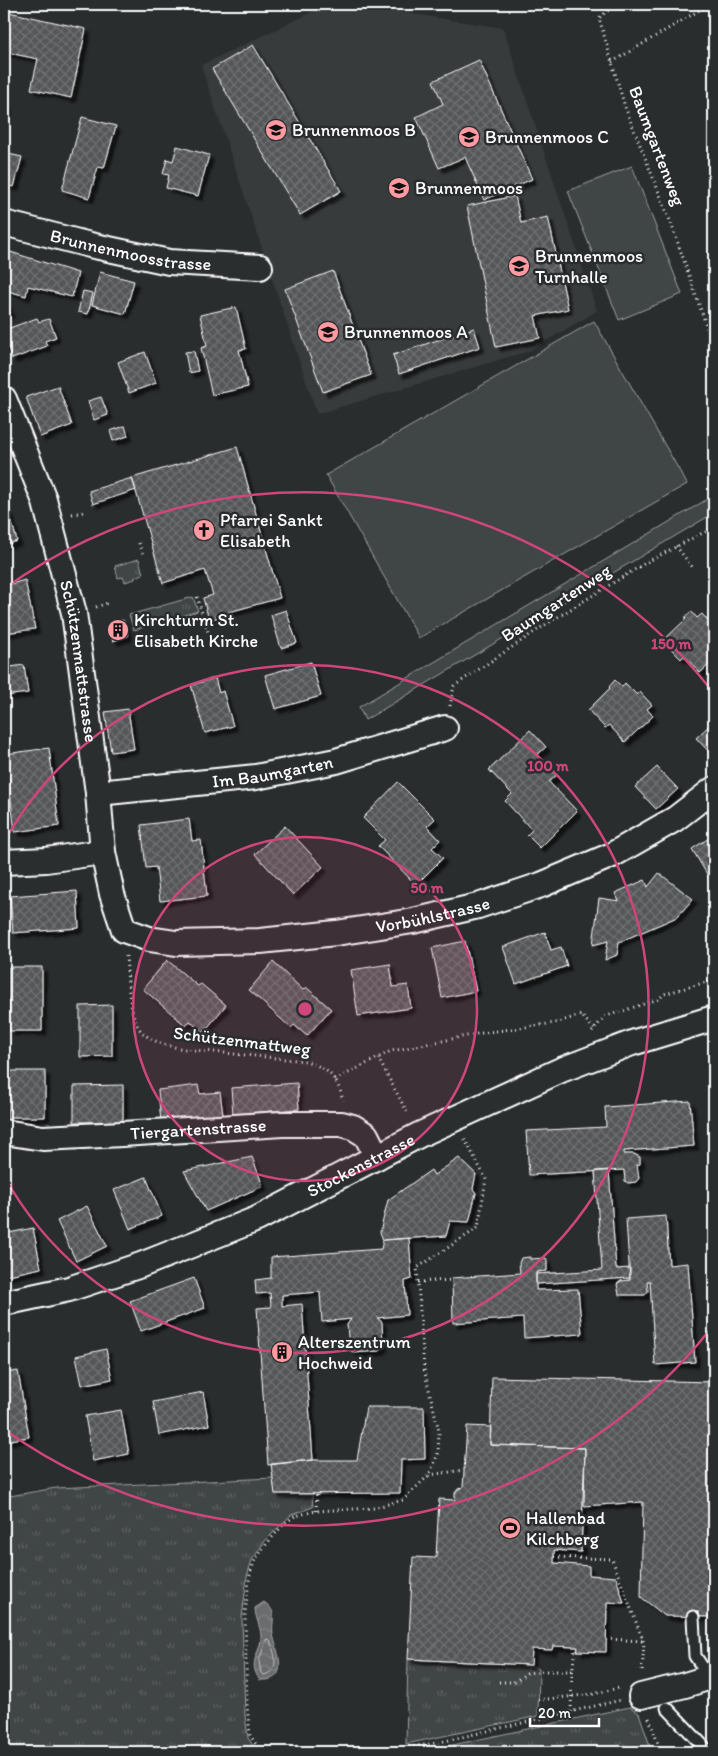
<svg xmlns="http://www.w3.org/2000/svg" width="718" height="1756" viewBox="0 0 718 1756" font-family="Itim,sans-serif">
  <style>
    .built { fill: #373a3b }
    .grass { fill: url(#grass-tufts); stroke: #a0a2a2 }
    .pitch { fill: #414445; stroke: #a0a2a2 }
    .water { fill: url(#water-waves); stroke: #a6a7a7 }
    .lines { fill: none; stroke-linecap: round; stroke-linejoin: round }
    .shore { stroke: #c3c4c5; stroke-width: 1 }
    .building { fill: url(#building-cross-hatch); stroke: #fff; filter: url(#shadow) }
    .lane-casing { stroke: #fff; stroke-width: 15 }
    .street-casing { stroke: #fff; stroke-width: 28 }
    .path { stroke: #fff; stroke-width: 3; stroke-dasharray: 1 4; stroke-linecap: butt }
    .lane { stroke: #2a2d2e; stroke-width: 11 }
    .street { stroke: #2a2d2e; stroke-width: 24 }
    .ring { fill: none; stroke: #ce467c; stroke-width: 2.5 }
    .labels { text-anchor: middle; stroke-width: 5; stroke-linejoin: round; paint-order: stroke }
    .poi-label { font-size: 18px; fill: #fff; stroke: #2a2d2e; text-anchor: start }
    .street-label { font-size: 18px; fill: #fff; stroke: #2a2d2e }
    .centre { fill: #ce467c; stroke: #2a2d2e; stroke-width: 2.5 }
    .ring-label { font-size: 15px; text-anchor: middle; font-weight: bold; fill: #ce467c; stroke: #2a2d2e; stroke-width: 5; stroke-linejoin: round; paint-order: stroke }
  </style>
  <defs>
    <pattern id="grass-tufts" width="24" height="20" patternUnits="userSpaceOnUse" patternTransform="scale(1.25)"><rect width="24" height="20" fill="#414445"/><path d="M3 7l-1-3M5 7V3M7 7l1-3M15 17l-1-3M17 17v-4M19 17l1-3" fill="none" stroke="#5e6061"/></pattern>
    <pattern id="water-waves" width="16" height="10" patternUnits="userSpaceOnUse" patternTransform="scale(1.25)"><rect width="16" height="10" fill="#6a6c6d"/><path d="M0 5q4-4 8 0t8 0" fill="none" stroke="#808283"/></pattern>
    <pattern id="building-cross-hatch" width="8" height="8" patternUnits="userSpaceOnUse" patternTransform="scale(1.25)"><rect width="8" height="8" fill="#555758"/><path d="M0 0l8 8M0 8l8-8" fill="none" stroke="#6e7071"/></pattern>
    <filter id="shadow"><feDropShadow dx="4.5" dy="4.5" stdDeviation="1" flood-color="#0009"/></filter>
  </defs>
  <rect width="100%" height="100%" fill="#2a2d2e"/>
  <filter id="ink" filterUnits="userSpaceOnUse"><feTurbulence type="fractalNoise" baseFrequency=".02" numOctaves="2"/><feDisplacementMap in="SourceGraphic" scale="10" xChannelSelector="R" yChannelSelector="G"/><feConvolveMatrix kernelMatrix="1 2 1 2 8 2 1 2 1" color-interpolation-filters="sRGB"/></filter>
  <g filter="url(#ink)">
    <path class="built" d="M329,4H349L503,28L597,311L529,351L317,414L201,65Z"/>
    <path class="grass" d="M139,559L143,574L135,577V579L125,582L123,577L118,578L115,566Z
      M193,597L198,611L134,630L129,615Z
      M273,1478L275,1494H312L313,1507L291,1515L265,1541L252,1560L247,1576L242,1618L245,1716L248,1738L257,1752H161V1750L139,1752H4V1497L56,1488Z
      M408,1659L531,1665L539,1669L538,1716L406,1744Z
      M630,1707L639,1713L652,1752H420Z"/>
    <path class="pitch" d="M632,166L682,294L619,320L568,191Z
      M594,321L687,484L419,638L326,475Z
      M711,497L714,502V513L365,720L359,707Z"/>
    <path class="water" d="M264,1602C279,1613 271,1619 273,1634C276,1650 292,1682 260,1680C246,1662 262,1652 261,1635C260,1625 255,1617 255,1608Z"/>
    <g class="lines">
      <path class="shore" d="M267,1639L270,1640L271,1643C275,1655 280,1671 264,1675L261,1673L259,1661Z"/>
    </g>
    <path class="building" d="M4,11L86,29L71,98L31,89L38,59L4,52Z
      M253,45L341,191L300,215L212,69Z
      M479,60L532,179L484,200L465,157L439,168L416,117L443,104L433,81Z
      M4,104L8,105L4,123Z
      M82,117L116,126L104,168L98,167L89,198L62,190Z
      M177,146L209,155L198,196L166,188L169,175L163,174L167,159L173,161Z
      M4,153L22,157L14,187L4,185Z
      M515,196L521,223L548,217L568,309L535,316L540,338L496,347L467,206Z
      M4,250L78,273L72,297L28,286L26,296L4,290Z
      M333,271L371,375L323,392L285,289Z
      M100,272L134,281L125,314L92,305Z
      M83,291L93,293L88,314L78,312Z
      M4,296L10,313L4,316Z
      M236,307L246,349L239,350L248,387L212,395L201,348L207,346L200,315Z
      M37,318L39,322L49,319L56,337L45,341L47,346L12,359L4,336V330Z
      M474,328L480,347L399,374L393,355Z
      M194,351L198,371L189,373L185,352Z
      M145,352L156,383L129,393L118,362Z
      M58,386L72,425L40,437L26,397Z
      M101,397L108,415L94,420L88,401Z
      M125,426L128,436L113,441L110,431Z
      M237,447L280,598L229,612V614L209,620L203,598L213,595L205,570L163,583L132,478Z
      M132,478L136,490L93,504L89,491Z
      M9,512L17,541L4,545V514Z
      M25,580L35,629L4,633V586Z
      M286,610L297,643L281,648L271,615Z
      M691,611L697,618L702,614L713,626L714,625V660L700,673L684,656L681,659L663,641L686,619L685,618Z
      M123,620L128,636L113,641L108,625Z
      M311,662L321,696L275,709L265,675Z
      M24,665L28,693L4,696V668Z
      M215,678L219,693L223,691L233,726L205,733L191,685Z
      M615,680L622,687L625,683L637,695L640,692L652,705L647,709L653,716L625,742L609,725L605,728L588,710L610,688L609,687Z
      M128,709L134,749L111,752L105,712Z
      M714,721V757L696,738Z
      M530,730L546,747L537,755L557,775L549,782L577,811L540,848L527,835L532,830L505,801L512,794L489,770Z
      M49,748L59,826L15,832L5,754Z
      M657,767L678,789L656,809L635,787Z
      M398,782L435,819L427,826L440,840L432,848L443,858L416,885L378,846L385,840L363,818Z
      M189,819L192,841L201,840L207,896L160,901L156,867L146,868L141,825Z
      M285,826L323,867L293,895L255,854Z
      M714,835V886L692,849Z
      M659,873L693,899L677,917L619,942L617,955L605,960L608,941L593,945L599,898L619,901L615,893L645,880L648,887Z
      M77,891L79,928L13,933L10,896Z
      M545,932L551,950L561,947L567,966L516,984L503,947Z
      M465,941L476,991L442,998L432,948Z
      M167,960L198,986L201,984L226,1005L203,1033L190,1021L186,1026L143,989Z
      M273,962L303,990L306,987L331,1009L307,1036L294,1025L291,1028L249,990Z
      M390,964L393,987L408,985L411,1008L358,1016L351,970Z
      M9,967H42V1031H9Z
      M112,1005V1056L80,1057V1006Z
      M7,1071H45V1117H7Z
      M297,1083L299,1109L233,1114L231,1088Z
      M123,1085V1122H74V1086Z
      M198,1085L200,1094L220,1092L223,1115L161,1122L158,1090Z
      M690,1101L694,1146L624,1151V1154H634L640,1157V1164L637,1165L639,1178L636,1182L628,1183L625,1181L624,1170L529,1175L526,1131L606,1127L605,1107Z
      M252,1157L263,1186L206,1211L184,1171Z
      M459,1158L476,1174L473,1189L476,1193L469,1222L450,1221L446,1236L383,1240L380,1232L388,1200L431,1170L434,1175Z
      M609,1170L616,1269L630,1268V1278L536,1284V1274L602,1270L595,1171Z
      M146,1177L162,1216L130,1229L114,1190Z
      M87,1206L107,1246L76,1261L57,1221Z
      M666,1216L669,1265L688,1263L695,1362L655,1365L650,1281H647L648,1291L645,1295H619L617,1284L621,1281L630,1280L626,1219Z
      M33,1228L41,1268L4,1276V1234Z
      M409,1238L412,1279L405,1281L407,1315L377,1318L382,1322L383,1347L379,1351L354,1353L349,1349L347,1325L351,1319L322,1322L320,1292L282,1295V1306L302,1304L313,1460L268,1465L257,1308L271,1307L270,1293L256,1294L255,1280L271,1278V1257L381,1249L383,1240Z
      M530,1257V1259L546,1258L547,1260V1271L536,1272V1290L578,1289L582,1334L524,1338L523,1318L453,1323L452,1278L520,1273L519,1263L521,1258Z
      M194,1278L205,1308L141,1331L130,1301Z
      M106,1349L112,1379L82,1385L76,1356Z
      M18,1371L29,1437L4,1441V1373Z
      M492,1377L714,1382V1617L665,1616L641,1597L643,1502L584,1506L585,1448L490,1445Z
      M203,1392L209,1425L159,1435L153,1402Z
      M366,1407H424L425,1459L401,1460L400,1493L275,1494L271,1464L313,1460H357Z
      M121,1410L129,1454L93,1461L85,1416Z
      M467,1426L491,1427L490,1445L585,1448L581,1552L554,1550V1563L589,1566V1575L616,1577L624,1603L607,1602L606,1652L577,1651L578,1647H575L553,1646L552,1650L532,1649L531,1665L408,1659L413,1557L436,1558L439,1499L455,1500V1493L458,1489L463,1487Z"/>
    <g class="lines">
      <g class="lane-casing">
        <path id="lane" d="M693,1617L695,1656L709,1677
          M667,1708L709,1752"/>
      </g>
      <g class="street-casing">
        <g id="street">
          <path id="s1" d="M4,223L90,245L169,262L260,267"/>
          <path id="s2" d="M4,399L44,499L74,613L98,793L103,852L112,894L124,930L149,939L176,943L260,941L336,933L413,921L478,906L541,885L612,855L675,819L714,789"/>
          <path id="s3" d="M98,793L256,777L336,761L445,728"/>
          <path d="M4,862L46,860L103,852"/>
          <path id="s4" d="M4,1132L43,1138L122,1134L282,1124H342L353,1127L366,1135L377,1157"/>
          <path id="s5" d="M4,1303L69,1289L141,1265L257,1219L419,1135L561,1070L632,1043L714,1018"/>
          <path d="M641,1696L685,1685L714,1676"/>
        </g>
      </g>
      <path class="path" d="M616,4L599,18L625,107L671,223L714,348
        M612,62L710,4
        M72,514L83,512
        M139,543L144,557
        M676,546L693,568
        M197,597L210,638
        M96,607L108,603
        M450,706L454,686L548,623L647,562L714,527
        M126,956C128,976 128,1021 144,1034C155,1043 169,1046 184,1049L306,1061C328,1069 338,1077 343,1101
        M592,1032L604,1017L659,999L664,994L714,980
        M378,1058L408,1114
        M335,1080L391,1051L482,1033L555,1023L581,1015L594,1029
        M418,1282L452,1280
        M429,1475L464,1470
        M316,1511L317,1494
        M554,1557L612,1559L644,1643L642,1673
        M606,1639L643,1641
        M499,1682H514L527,1673L544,1671H574
        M538,1700L593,1694L619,1688
        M571,1712L572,1676L575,1647
        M649,1718L661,1752
        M261,1752L250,1735L247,1706L245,1613L250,1573L255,1560L268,1542L283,1525L295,1516L316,1511L373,1508L403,1500L429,1475L438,1454L439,1431L424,1369L417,1268L478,1228L486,1179L464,1138
        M379,1752L436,1743L621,1700"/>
      <use href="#lane" class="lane"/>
      <use href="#street" class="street"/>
    </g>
  </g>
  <circle cx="305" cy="1009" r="172" fill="#ce467c" fill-opacity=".12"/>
  <g class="ring">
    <circle cx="305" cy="1009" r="172"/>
    <path d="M4 842A344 344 0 1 1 4 1176"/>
    <path d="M712 1327A517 517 0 0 1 5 1430M5 588A517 517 0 0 1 712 691"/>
  </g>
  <defs>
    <g id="school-disc" transform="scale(1.125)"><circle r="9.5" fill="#ff9aa2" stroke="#2a2d2e"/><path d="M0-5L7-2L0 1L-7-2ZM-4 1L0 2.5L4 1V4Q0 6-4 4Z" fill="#111"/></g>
    <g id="church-disc" transform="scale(1.125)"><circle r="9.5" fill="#ff9aa2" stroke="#2a2d2e"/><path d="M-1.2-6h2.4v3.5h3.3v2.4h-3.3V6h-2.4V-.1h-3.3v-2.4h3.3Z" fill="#111"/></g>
    <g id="building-disc" transform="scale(1.125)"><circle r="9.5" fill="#ff9aa2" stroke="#2a2d2e"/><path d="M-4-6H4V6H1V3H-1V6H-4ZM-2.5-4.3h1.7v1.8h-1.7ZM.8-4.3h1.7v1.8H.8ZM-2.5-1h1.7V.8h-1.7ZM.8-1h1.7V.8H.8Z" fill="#111"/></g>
    <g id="stadium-disc" transform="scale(1.125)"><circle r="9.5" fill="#ff9aa2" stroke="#2a2d2e"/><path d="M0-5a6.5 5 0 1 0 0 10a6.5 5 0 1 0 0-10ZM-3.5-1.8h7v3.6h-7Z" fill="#111"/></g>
  </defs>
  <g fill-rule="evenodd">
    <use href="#school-disc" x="276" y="130"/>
    <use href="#school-disc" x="469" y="137"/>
    <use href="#school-disc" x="399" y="188"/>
    <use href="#school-disc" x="519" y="266"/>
    <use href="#school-disc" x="328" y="332"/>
    <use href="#church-disc" x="204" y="530"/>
    <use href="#building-disc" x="118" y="630"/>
    <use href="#building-disc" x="282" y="1352"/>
    <use href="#stadium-disc" x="510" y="1528"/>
  </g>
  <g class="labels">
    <g class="poi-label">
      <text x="292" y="136">Brunnenmoos B</text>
      <text x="485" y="143">Brunnenmoos C</text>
      <text x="415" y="194">Brunnenmoos</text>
      <text x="535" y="262">Brunnenmoos<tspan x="535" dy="21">Turnhalle</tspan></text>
      <text x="344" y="338">Brunnenmoos A</text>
      <text x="220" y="526">Pfarrei Sankt<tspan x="220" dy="21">Elisabeth</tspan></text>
      <text x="134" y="626">Kirchturm St.<tspan x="134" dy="21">Elisabeth Kirche</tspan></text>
      <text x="298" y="1348">Alterszentrum<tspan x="298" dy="21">Hochweid</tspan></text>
      <text x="526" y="1524">Hallenbad<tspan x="526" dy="21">Kilchberg</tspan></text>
    </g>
    <g class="street-label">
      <text transform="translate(657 146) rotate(69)" y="6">Baumgartenweg</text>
      <text dy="6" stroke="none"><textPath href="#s1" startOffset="130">Brunnenmoosstrasse</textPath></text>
      <text transform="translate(556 603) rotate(-33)" y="6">Baumgartenweg</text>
      <text dy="6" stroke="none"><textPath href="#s2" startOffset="274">Schützenmattstrasse</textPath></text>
      <text dy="6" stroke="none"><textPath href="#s3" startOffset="176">Im Baumgarten</textPath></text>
      <text dy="6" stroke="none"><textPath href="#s2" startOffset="860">Vorbühlstrasse</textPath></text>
      <text transform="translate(242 1041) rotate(7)" y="6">Schützenmattweg</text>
      <text dy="6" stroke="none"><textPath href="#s4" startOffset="195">Tiergartenstrasse</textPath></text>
      <text dy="6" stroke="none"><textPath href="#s5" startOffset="384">Stockenstrasse</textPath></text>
    </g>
  </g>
  <circle cx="305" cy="1009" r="8" class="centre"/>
  <g class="ring-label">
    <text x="671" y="649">150 m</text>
    <text x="548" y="771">100 m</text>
    <text x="427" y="893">50 m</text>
  </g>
  <rect width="718" height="1756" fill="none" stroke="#2a2d2e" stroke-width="20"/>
  <rect x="10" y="10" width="698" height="1736" fill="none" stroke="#fff" stroke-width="2" filter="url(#ink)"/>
  <path d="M530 1718v8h69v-8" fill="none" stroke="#ffffff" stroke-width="2.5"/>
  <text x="538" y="1718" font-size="15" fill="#ffffff" stroke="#2a2d2e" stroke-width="4" paint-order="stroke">20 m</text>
</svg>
